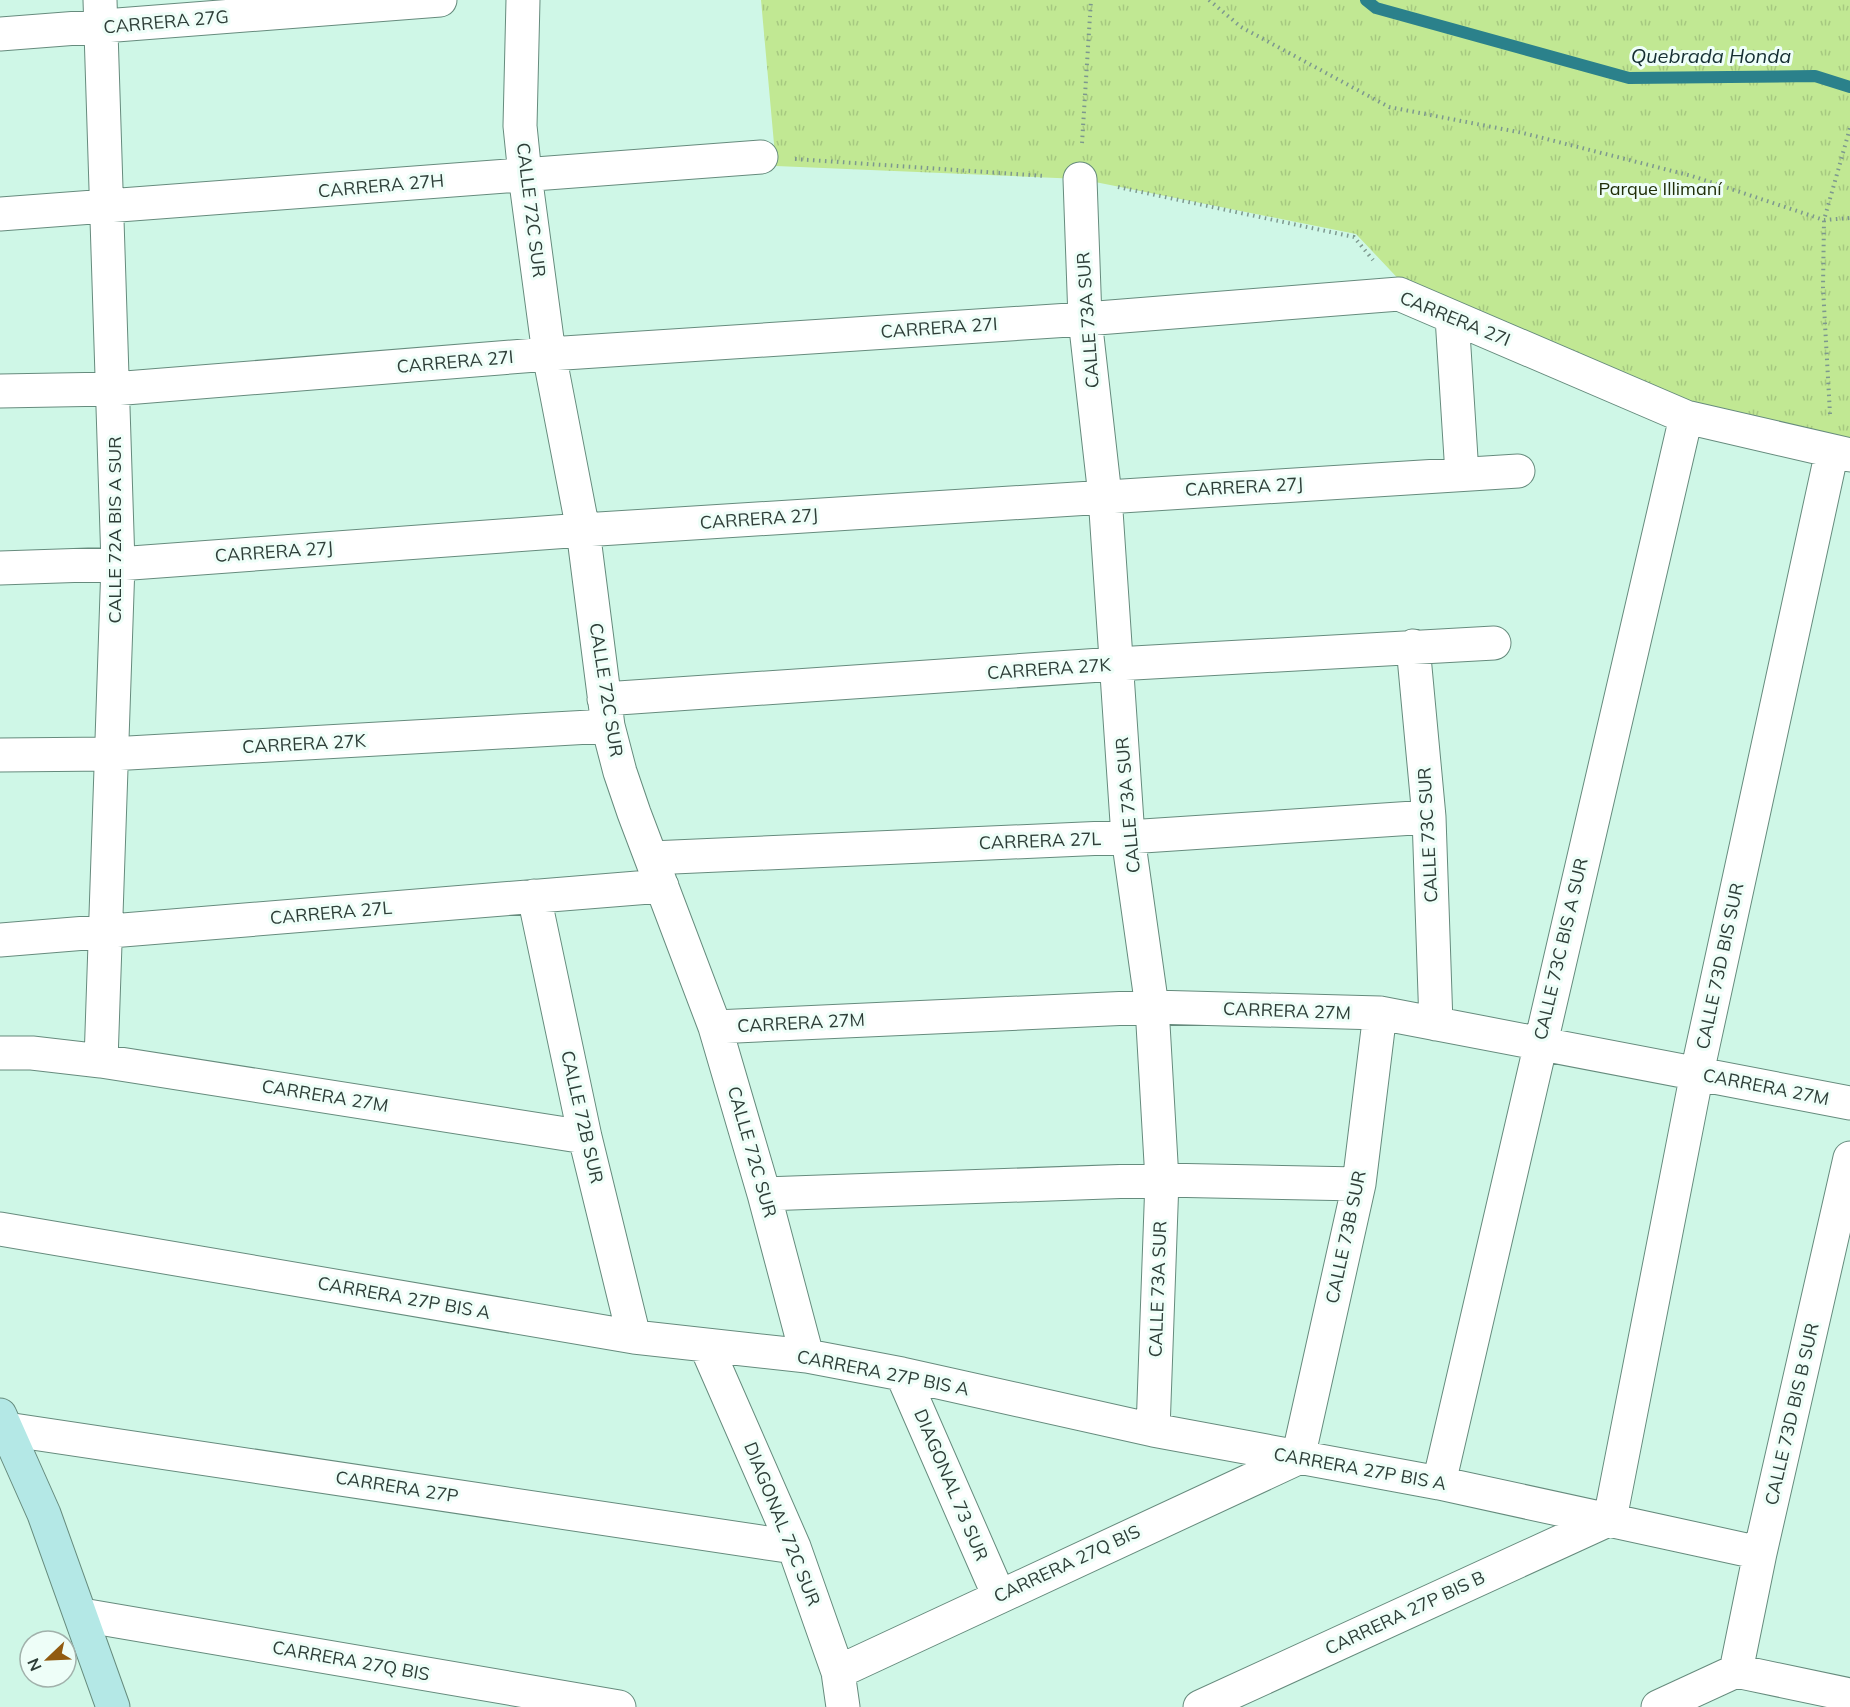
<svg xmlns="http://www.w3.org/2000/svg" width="1850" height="1707" viewBox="0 0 1850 1707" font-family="Mulish,sans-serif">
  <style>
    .grass { fill: url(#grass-tufts) }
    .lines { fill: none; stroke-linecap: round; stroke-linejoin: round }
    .stream { stroke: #2b818b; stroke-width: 12 }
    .street-casing { stroke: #668b7d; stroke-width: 35 }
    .secondary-casing { stroke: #668b7d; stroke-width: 35 }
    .path { stroke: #7d988e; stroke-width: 4; stroke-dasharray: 1.5 4.5; stroke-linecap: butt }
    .street { stroke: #fff; stroke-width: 33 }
    .secondary { stroke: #b4e8e6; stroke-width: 33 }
    .labels { text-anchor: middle; stroke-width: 6; stroke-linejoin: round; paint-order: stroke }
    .street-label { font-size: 18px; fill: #2e3e38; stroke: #eefef8 }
    .park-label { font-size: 18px; fill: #202f09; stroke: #eefef8 }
    .water-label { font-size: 20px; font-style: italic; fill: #152e32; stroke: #eefef8 }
  </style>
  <defs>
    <pattern id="grass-tufts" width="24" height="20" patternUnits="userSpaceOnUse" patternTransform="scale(1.5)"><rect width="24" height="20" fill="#c1e893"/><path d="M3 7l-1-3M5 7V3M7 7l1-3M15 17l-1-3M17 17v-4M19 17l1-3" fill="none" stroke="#a6c880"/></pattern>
  </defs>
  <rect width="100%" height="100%" fill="#cff7e7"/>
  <path class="grass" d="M761,0H1850V445L1678,403L1407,288L1356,234L1080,179L776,166Z"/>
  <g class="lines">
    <path class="stream" d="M1366,0L1376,8L1629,78L1815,76L1850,87"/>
    <g class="street-casing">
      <path id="street" d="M100,0L118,564L101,1061
        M523,0L520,126L525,175L549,354L583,530L608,726L620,772L634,813L715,1027L764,1194L807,1356
        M0,34L440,0
        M1080,179L1085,319L1105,496L1128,837L1152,1007L1162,1180L1153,1430
        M0,214L761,157
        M1452,317L1462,474
        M0,391L113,389L549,354L1085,319L1399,294L1686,417L1850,455
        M0,568L118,564L583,530L1518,471
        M1413,646L1429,817L1436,1024
        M604,699L1116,664L1494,643
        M0,755L111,754L608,726
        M651,858L1128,837L1429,817
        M534,896L585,1137L634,1337
        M0,940L662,886
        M715,1027L1152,1007L1380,1013L1850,1103
        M0,1053H32L101,1061L585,1137
        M764,1194L1162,1180L1359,1184
        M0,1229L634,1337L807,1356L902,1374L1153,1430L1439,1483L1760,1553
        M706,1346L794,1547L838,1672L843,1707
        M902,1374L999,1596
        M0,1428L794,1547
        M1439,1483L1686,417
        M82,1615L619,1707
        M1736,1671L1760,1553L1850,1158
        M1736,1671L1850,1695
        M838,1672L1298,1458L1359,1184L1380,1013
        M1200,1707L1610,1519L1697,1073L1832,451
        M1658,1707L1736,1671"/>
    </g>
    <g class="secondary-casing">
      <path id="secondary" d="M0,1415L44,1514L113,1707"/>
    </g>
    <path class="path" d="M1209,0L1241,27L1389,107L1523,133L1692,176L1824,220L1850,218
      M1082,143L1091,0
      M795,159L1045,176
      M1118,187L1354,237L1373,260
      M1830,414L1823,288L1824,220L1850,128"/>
    <use href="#street" class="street"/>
    <use href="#secondary" class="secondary"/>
  </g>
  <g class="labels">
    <g class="street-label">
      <text transform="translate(166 22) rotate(-5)" y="6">CARRERA 27G</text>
      <text transform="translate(381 186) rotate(-5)" y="6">CARRERA 27H</text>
      <text transform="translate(531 210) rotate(83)" y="6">CALLE 72C SUR</text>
      <text transform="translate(1455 319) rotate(22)" y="6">CARRERA 27I</text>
      <text transform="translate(1088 320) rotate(-94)" y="6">CALLE 73A SUR</text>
      <text transform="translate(939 328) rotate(-4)" y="6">CARRERA 27I</text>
      <text transform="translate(455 362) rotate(-5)" y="6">CARRERA 27I</text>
      <text transform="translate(1244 487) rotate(-3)" y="6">CARRERA 27J</text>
      <text transform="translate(759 519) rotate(-4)" y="6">CARRERA 27J</text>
      <text transform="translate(115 530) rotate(-90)" y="6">CALLE 72A BIS A SUR</text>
      <text transform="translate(274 552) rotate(-4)" y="6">CARRERA 27J</text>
      <text transform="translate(1049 669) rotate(-4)" y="6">CARRERA 27K</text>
      <text transform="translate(606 690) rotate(81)" y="6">CALLE 72C SUR</text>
      <text transform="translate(304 744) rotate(-3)" y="6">CARRERA 27K</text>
      <text transform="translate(1128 805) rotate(-95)" y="6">CALLE 73A SUR</text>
      <text transform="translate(1428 835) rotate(-93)" y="6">CALLE 73C SUR</text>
      <text transform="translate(1040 841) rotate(-2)" y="6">CARRERA 27L</text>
      <text transform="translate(331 913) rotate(-5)" y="6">CARRERA 27L</text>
      <text transform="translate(1561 949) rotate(-77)" y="6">CALLE 73C BIS A SUR</text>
      <text transform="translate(1720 966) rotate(-78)" y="6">CALLE 73D BIS SUR</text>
      <text transform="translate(1287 1011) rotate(2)" y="6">CARRERA 27M</text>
      <text transform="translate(801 1023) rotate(-3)" y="6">CARRERA 27M</text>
      <text transform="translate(1766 1087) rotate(11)" y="6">CARRERA 27M</text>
      <text transform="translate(325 1096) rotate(9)" y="6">CARRERA 27M</text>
      <text transform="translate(582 1117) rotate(77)" y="6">CALLE 72B SUR</text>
      <text transform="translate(752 1152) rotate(74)" y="6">CALLE 72C SUR</text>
      <text transform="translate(1346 1237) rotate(-78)" y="6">CALLE 73B SUR</text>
      <text transform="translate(1158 1289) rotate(-88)" y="6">CALLE 73A SUR</text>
      <text transform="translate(404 1298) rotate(10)" y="6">CARRERA 27P BIS A</text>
      <text transform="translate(883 1373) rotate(11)" y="6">CARRERA 27P BIS A</text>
      <text transform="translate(1792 1414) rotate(-77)" y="6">CALLE 73D BIS B SUR</text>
      <text transform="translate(1360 1469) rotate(10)" y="6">CARRERA 27P BIS A</text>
      <text transform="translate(951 1485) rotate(67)" y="6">DIAGONAL 73 SUR</text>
      <text transform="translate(397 1487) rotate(9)" y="6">CARRERA 27P</text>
      <text transform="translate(782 1524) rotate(68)" y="6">DIAGONAL 72C SUR</text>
      <text transform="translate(1067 1564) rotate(-25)" y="6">CARRERA 27Q BIS</text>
      <text transform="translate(1405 1613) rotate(-25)" y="6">CARRERA 27P BIS B</text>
      <text transform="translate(351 1661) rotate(10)" y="6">CARRERA 27Q BIS</text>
    </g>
    <g class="park-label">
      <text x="1660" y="195">Parque Illimaní</text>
    </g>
    <g class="water-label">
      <text x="1711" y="63">Quebrada Honda</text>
    </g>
  </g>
  <g transform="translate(48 1659) rotate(247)"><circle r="28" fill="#eefef8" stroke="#a1b1ab" stroke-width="1.5"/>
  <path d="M0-4.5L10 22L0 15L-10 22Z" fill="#915b10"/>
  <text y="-9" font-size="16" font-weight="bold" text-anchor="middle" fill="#2e3e38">N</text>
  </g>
</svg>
